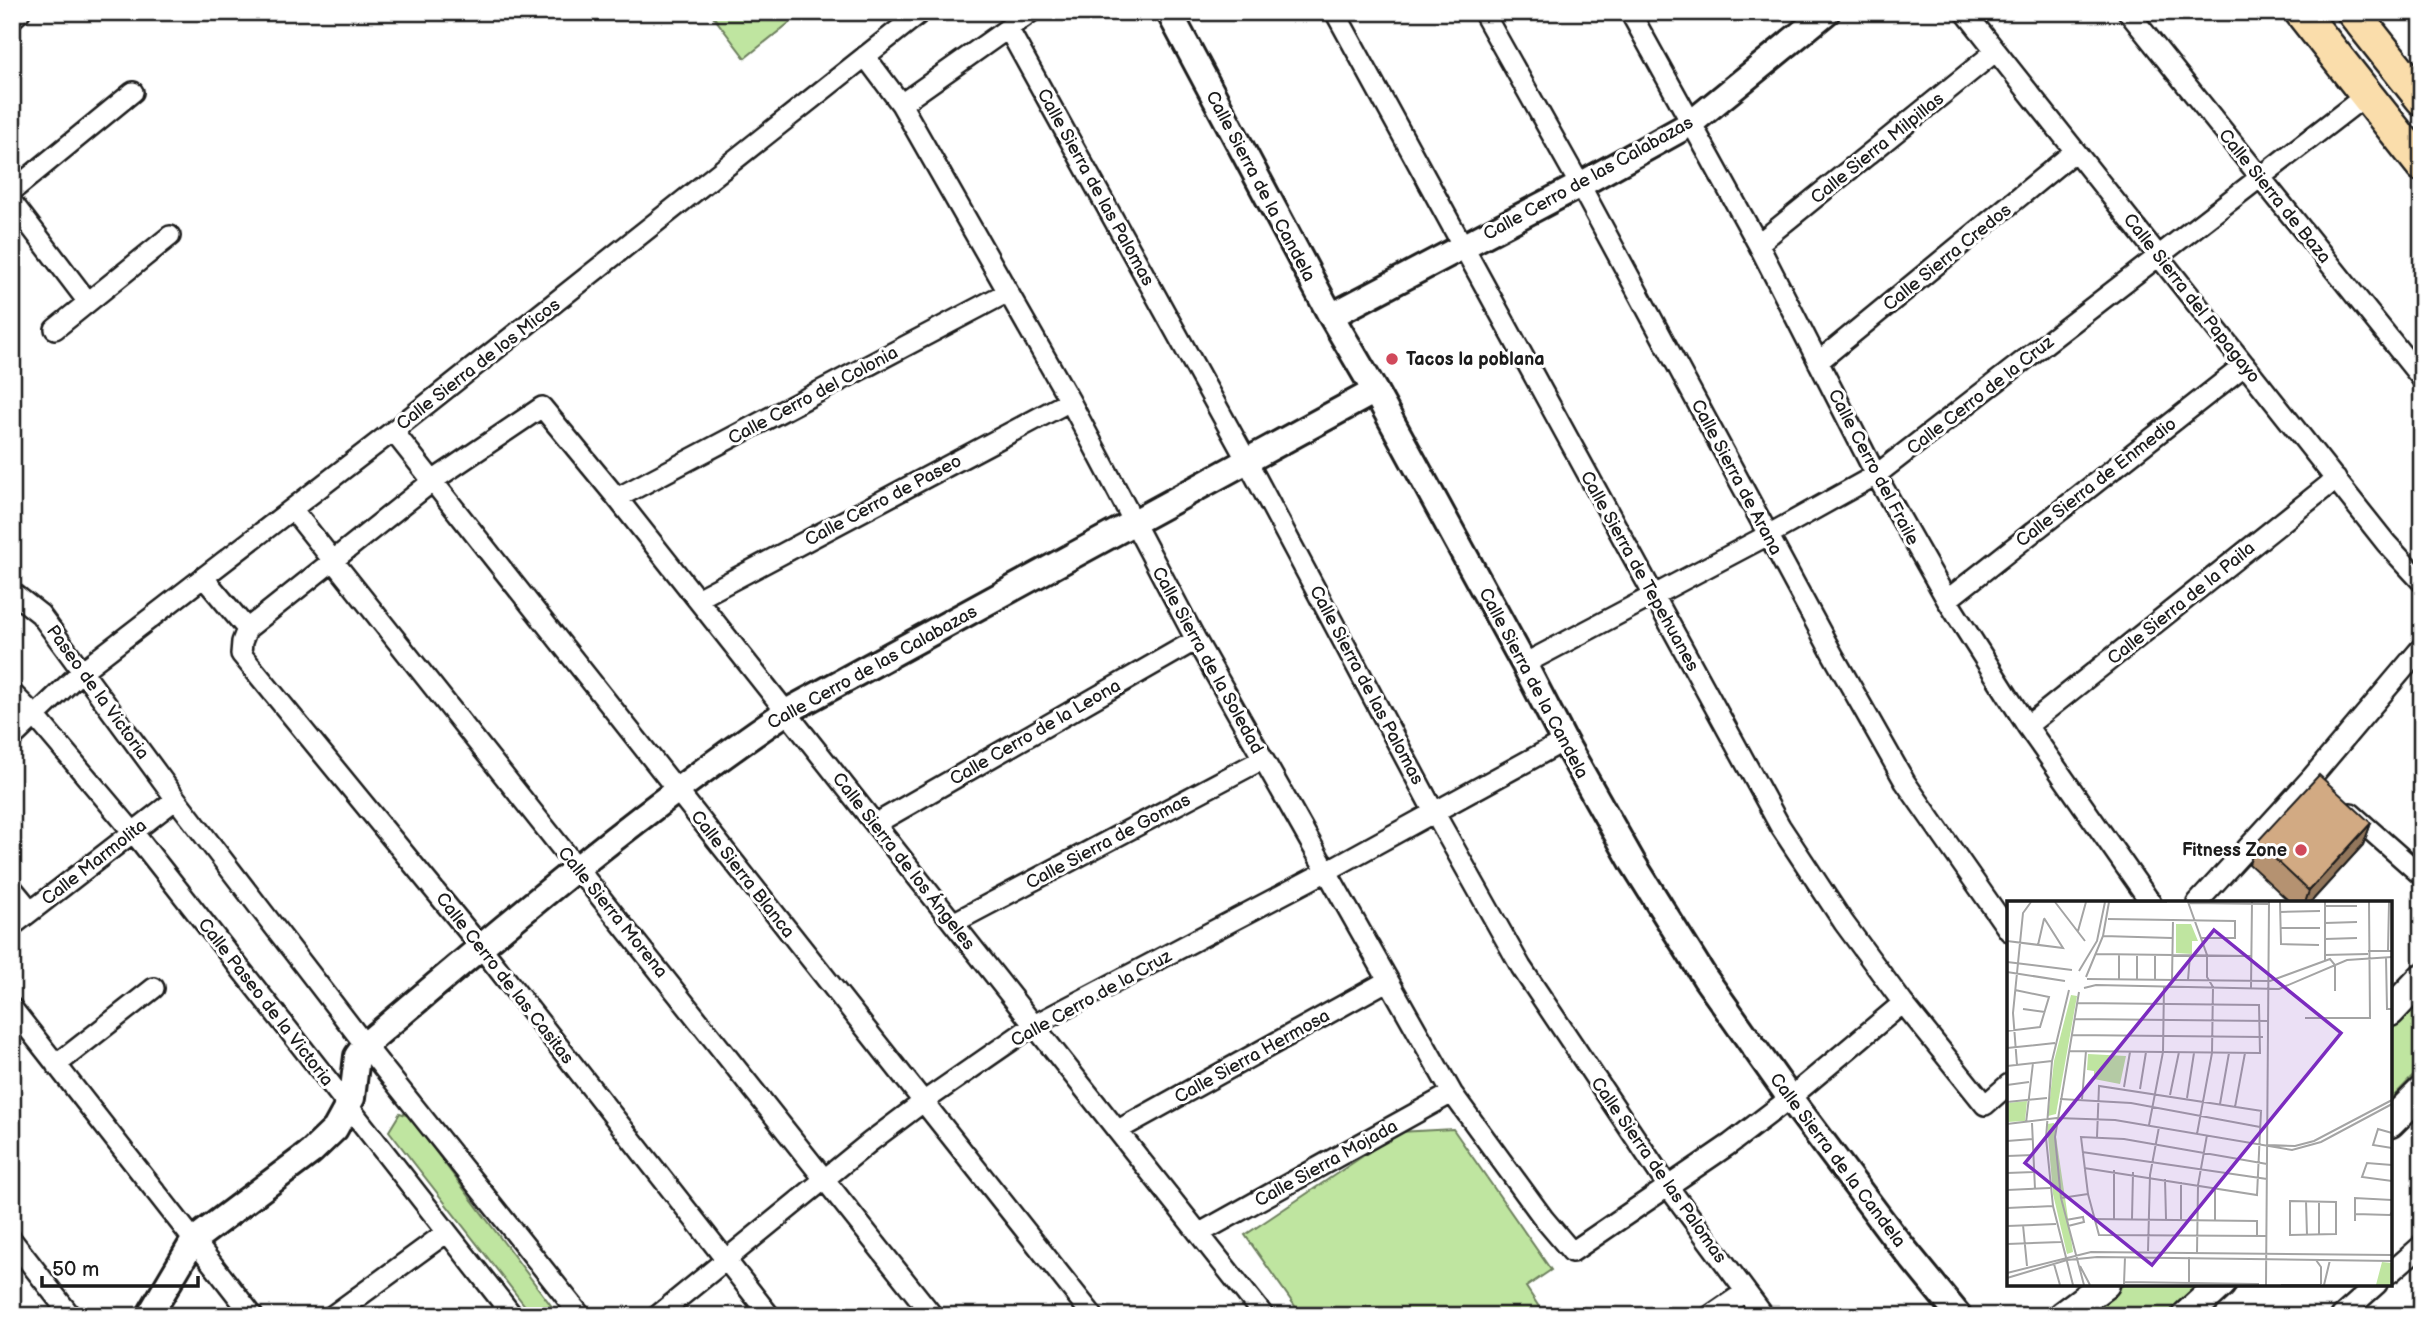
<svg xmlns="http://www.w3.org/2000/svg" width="2434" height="1328" viewBox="0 0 2434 1328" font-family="'Balsamiq Sans',sans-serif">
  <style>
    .green { fill: #bfe5a0; stroke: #6e805e; stroke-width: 2 }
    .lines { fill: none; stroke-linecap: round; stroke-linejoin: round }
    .minor-casing { stroke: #1c1c1c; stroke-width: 24 }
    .tertiary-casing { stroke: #1c1c1c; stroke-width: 30 }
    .secondary-casing { stroke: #1c1c1c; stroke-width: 33 }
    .primary-casing { stroke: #1c1c1c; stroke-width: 37 }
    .minor { stroke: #fff; stroke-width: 19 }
    .tertiary { stroke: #fff; stroke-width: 24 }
    .secondary { stroke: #fff; stroke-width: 28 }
    .primary { stroke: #faddab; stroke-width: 32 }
    .wall { fill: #b59271; stroke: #1c1c1c; stroke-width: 2 }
    .shaded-wall { fill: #93775c; stroke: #1c1c1c; stroke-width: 2 }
    .building { fill: #d2aa83; stroke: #1c1c1c; stroke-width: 2 }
    .poi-dot { fill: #d1495b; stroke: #fff; stroke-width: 2.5 }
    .labels { text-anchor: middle; stroke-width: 6; stroke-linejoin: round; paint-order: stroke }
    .street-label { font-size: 18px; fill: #1c1c1c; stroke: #fff }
    .poi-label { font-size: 18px; font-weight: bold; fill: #1c1c1c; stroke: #fff; text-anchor: start }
    .inset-road { fill: none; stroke: #a4a4a4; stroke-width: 2 }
    .view { fill: #7b2cbf; fill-opacity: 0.15; stroke: #7b2cbf; stroke-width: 3.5 }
    .inset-edge { fill: none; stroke: #1c1c1c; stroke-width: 3.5 }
  </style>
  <rect width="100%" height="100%" fill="#fff"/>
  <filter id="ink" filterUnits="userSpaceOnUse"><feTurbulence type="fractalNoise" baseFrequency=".0143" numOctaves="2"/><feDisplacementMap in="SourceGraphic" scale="14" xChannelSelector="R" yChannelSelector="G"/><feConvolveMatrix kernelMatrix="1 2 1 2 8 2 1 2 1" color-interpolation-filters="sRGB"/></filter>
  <g filter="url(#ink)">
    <path class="green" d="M710,12H803L745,58Z
      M2422,996V1067L2390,1100V1028Z
      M400,1113L409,1116L559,1316H533L389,1131Z
      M1453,1129L1551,1270L1526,1287L1545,1316H1302L1245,1235L1399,1132Z
      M2124,1284H2209L2169,1316H2085Z"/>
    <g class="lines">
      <g class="minor-casing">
        <path id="minor" d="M1335,12L1780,826L1844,923L1903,1003L1985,1105L2009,1084
          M1483,12L1580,185L1833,655L1905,782L2009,931
          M1630,12L1758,244L1876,475L1947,600L2027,726L2151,903
          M1965,12L2386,543L2422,582
          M2128,12L2422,379
          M12,19L20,12
          M1009,30L1246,459L1434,812L1521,967L1669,1188L1764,1316
          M865,56L901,104L1008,292L1070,401L1196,640L1452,1093L1544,1219L1572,1252L1730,1144L1790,1098L1903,1003
          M901,104L1031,12
          M12,191L133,92
          M12,202L88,302
          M1758,244L1996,51
          M55,329L170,236
          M1818,362L2075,151
          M393,431L1093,1316
          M617,498L1008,292
          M292,509L933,1316
          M204,578L247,629
          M12,592L40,614L176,799L365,1045L581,1316
          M697,599L1070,401
          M1947,600L2245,365
          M1524,664L1768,535L1876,475L2365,96
          M12,693L35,716L133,832L513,1316
          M2027,726L2336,479
          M12,738L82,671L393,431L921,12
          M2351,813L2422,876
          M875,824L1196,640
          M12,888L31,911
          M2197,903L2312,777L2422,647
          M953,923L1263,759
          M12,926L176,799
          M12,1008L253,1316
          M56,1065L154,988
          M1118,1130L1387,981
          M1200,1233L1452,1093
          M12,1240L71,1316
          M2390,1273L2422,1245
          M332,1316L447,1232
          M657,1316L870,1142L923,1102L1034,1025L1327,871L1564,741
          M770,1316L480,946L241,654L242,642L247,629L434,480L542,407L617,498L1264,1316
          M1710,1316L1745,1292
          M2341,1316L2377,1284"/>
      </g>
      <g class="tertiary-casing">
        <path id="tertiary" d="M1169,12L1331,316L1375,391L1524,664L1564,741L1633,863L1705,978L1790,1098L1892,1234L1959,1316
          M1331,316L1580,185L1690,124L1827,12
          M149,1316L194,1240L311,1152L335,1129L352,1098L357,1056L365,1045C501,929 638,813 786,712L1375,391"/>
      </g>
      <g class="secondary-casing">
        <path id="secondary" d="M2390,1012L2422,978
          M2390,1123L2422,1091
          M2062,1316L2105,1284
          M2186,1316L2221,1284"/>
      </g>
      <g class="primary-casing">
        <path id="primary" d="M2301,12L2422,165
          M2353,12L2422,99"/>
      </g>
      <use href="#minor" class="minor"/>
      <use href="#tertiary" class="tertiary"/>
      <use href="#secondary" class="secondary"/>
      <use href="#primary" class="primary"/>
    </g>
    <path class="wall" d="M2371,823L2363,845L2310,903H2291L2249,864L2257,842Z"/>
    <path class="shaded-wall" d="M2371,823L2363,845L2310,903H2305L2309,891Z"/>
    <path class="building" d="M2319,775L2371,823L2309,891L2257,842Z"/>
  </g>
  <g class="poi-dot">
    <circle cx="1392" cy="359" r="7"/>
    <circle cx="2301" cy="850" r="7"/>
  </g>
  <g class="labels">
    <g class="street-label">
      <text transform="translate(1877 148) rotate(-39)" y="6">Calle Sierra Milpillas</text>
      <text transform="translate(1588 178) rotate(-29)" y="6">Calle Cerro de las Calabazas</text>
      <text transform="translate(1261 186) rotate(62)" y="6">Calle Sierra de la Candela</text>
      <text transform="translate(1096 187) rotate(61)" y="6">Calle Sierra de las Palomas</text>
      <text transform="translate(2275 196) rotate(51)" y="6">Calle Sierra de Baza</text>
      <text transform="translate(1947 257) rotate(-39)" y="6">Calle Sierra Credos</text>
      <text transform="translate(2192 298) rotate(52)" y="6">Calle Sierra del Papagayo</text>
      <text transform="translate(478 364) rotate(-38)" y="6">Calle Sierra de los Micos</text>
      <text transform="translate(813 395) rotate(-28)" y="6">Calle Cerro del Colonia</text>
      <text transform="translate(1980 395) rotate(-38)" y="6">Calle Cerro de la Cruz</text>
      <text transform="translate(1874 467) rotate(62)" y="6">Calle Cerro del Fraile</text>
      <text transform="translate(1737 477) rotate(62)" y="6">Calle Sierra de Arana</text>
      <text transform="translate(2096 482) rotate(-38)" y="6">Calle Sierra de Enmedio</text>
      <text transform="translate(883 500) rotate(-28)" y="6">Calle Cerro de Paseo</text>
      <text transform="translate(1640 571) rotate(61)" y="6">Calle Sierra de Tepehuanes</text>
      <text transform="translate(2181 603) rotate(-39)" y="6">Calle Sierra de la Paila</text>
      <text transform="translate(1208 660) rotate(61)" y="6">Calle Sierra de la Soledad</text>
      <text transform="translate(872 667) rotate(-29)" y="6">Calle Cerro de las Calabazas</text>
      <text transform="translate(1534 683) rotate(62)" y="6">Calle Sierra de la Candela</text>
      <text transform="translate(1367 685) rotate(62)" y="6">Calle Sierra de las Palomas</text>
      <text transform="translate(98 692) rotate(54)" y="6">Paseo de la Victoria</text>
      <text transform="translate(1035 732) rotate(-30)" y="6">Calle Cerro de la Leona</text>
      <text transform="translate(1108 841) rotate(-28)" y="6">Calle Sierra de Gomas</text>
      <text transform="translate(904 861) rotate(52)" y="6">Calle Sierra de los Ángeles</text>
      <text transform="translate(94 862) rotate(-38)" y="6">Calle Marmolita</text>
      <text transform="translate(743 874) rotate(52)" y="6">Calle Sierra Blanca</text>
      <text transform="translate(613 912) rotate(51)" y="6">Calle Sierra Morena</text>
      <text transform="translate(505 978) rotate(52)" y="6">Calle Cerro de las Casitas</text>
      <text transform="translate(1091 998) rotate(-29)" y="6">Calle Cerro de la Cruz</text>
      <text transform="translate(266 1002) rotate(52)" y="6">Calle Paseo de la Victoria</text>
      <text transform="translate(1252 1056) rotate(-29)" y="6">Calle Sierra Hermosa</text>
      <text transform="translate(1838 1160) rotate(53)" y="6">Calle Sierra de la Candela</text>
      <text transform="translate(1326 1163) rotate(-29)" y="6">Calle Sierra Mojada</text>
      <text transform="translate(1659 1170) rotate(55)" y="6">Calle Sierra de las Palomas</text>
    </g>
    <g class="poi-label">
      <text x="1406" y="365">Tacos la poblana</text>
      <text x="2287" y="856" text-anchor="end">Fitness Zone</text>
    </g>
  </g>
  <g transform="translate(2007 901)">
    <rect width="385" height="385" fill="#fff"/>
    <path d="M169,23H184L191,40H185V53L169,52ZM64,94L70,95L49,213L41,215L47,160ZM81,153L119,155L113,183L87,178V170L80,169ZM20,200L18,220L0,221V202ZM47,222L66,351L60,353L46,293L40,223ZM375,361L385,362V384H369Z" fill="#bfe5a0"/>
    <path class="inset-road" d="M48,1L78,40M102,1H160M181,1L200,54V76L206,86L205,152L190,233M273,1L274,43L312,44M181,2L262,3M318,5H350M273,11L313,10M101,18L228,20V37H193M318,22L350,21M273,27H313M71,30L79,1M96,35L165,37M318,38L350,37M0,40L56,47L37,17M31,44L37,18M361,50H385M381,50L382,1M88,53L244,55M317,54L361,53M379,56L380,108H385M318,60V1M0,61L65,69M72,70L90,40L98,1M0,71L58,80M79,76L96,35L102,1M80,78L263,80L323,58L328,64V90M112,79V53M130,79V53M148,79V54M165,79L166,19M181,79L183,54M77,87L89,84L272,88L340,59L385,56M244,87L245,1M62,89L45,160L39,237L46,305L66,384M72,91L48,236L54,297L77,384M16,108L38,111M298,117H363L362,1M68,118L262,120M0,130L33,126L42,96L8,89M65,134L256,136M0,147L48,142M62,150L253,152L252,104L70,102M10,164L6,112L16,12L24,1M0,165L45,160M0,184L22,181M117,186L123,151M133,188L139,151M163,194L172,151M180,197L187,152M53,198L124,202L253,226M75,198L79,150M0,201L40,197M213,203L222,152M228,206L238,152M19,222L26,162M25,222L28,288M0,223L50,217L108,219L285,249L314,241L385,203M142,224L156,151L157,85M385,232L371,228L366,244L385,247M90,236L92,185L255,210M0,240L26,238M261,244L288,245L307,240L385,199M75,251L260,278M0,255L27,254M385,264L360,262L355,276L385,280M77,267L250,294L254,210M0,272L27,271M158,278L159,318M174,281V319M0,289L43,287M54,297L81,293M283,300L329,301V333L283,334ZM299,300L300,334M0,307L46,305M348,313L383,314L385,311M85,318L250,320V335M107,318V269M125,318L126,271M59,319L76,316L77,321L61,325M208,319V287M348,320V297L385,299M16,324L20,365M0,325L49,323M312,334V300M259,335L92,334L81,293L74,236L117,238L260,263M0,343L54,341M141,350L143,274L152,226M190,352L191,284L200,234M182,356V382M309,359L314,366V383M47,363L53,384M73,365L83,384M0,372L84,351L385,354M0,377L60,359L90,356L385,360M117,381L252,383M117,383L118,356M259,384L262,1M274,384H314M317,384L323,359"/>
    <path class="view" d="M207,29L334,132L145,364L18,262Z"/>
    <rect width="385" height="385" class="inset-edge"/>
  </g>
  <rect width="2434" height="1328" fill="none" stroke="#fff" stroke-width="42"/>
  <rect x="21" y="21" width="2392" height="1286" fill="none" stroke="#1c1c1c" stroke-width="2.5" filter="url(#ink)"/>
  <path d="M42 1276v10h156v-10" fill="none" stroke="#1c1c1c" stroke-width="3.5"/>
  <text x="52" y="1276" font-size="21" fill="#1c1c1c" stroke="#ffffff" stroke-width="5" paint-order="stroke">50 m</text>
</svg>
